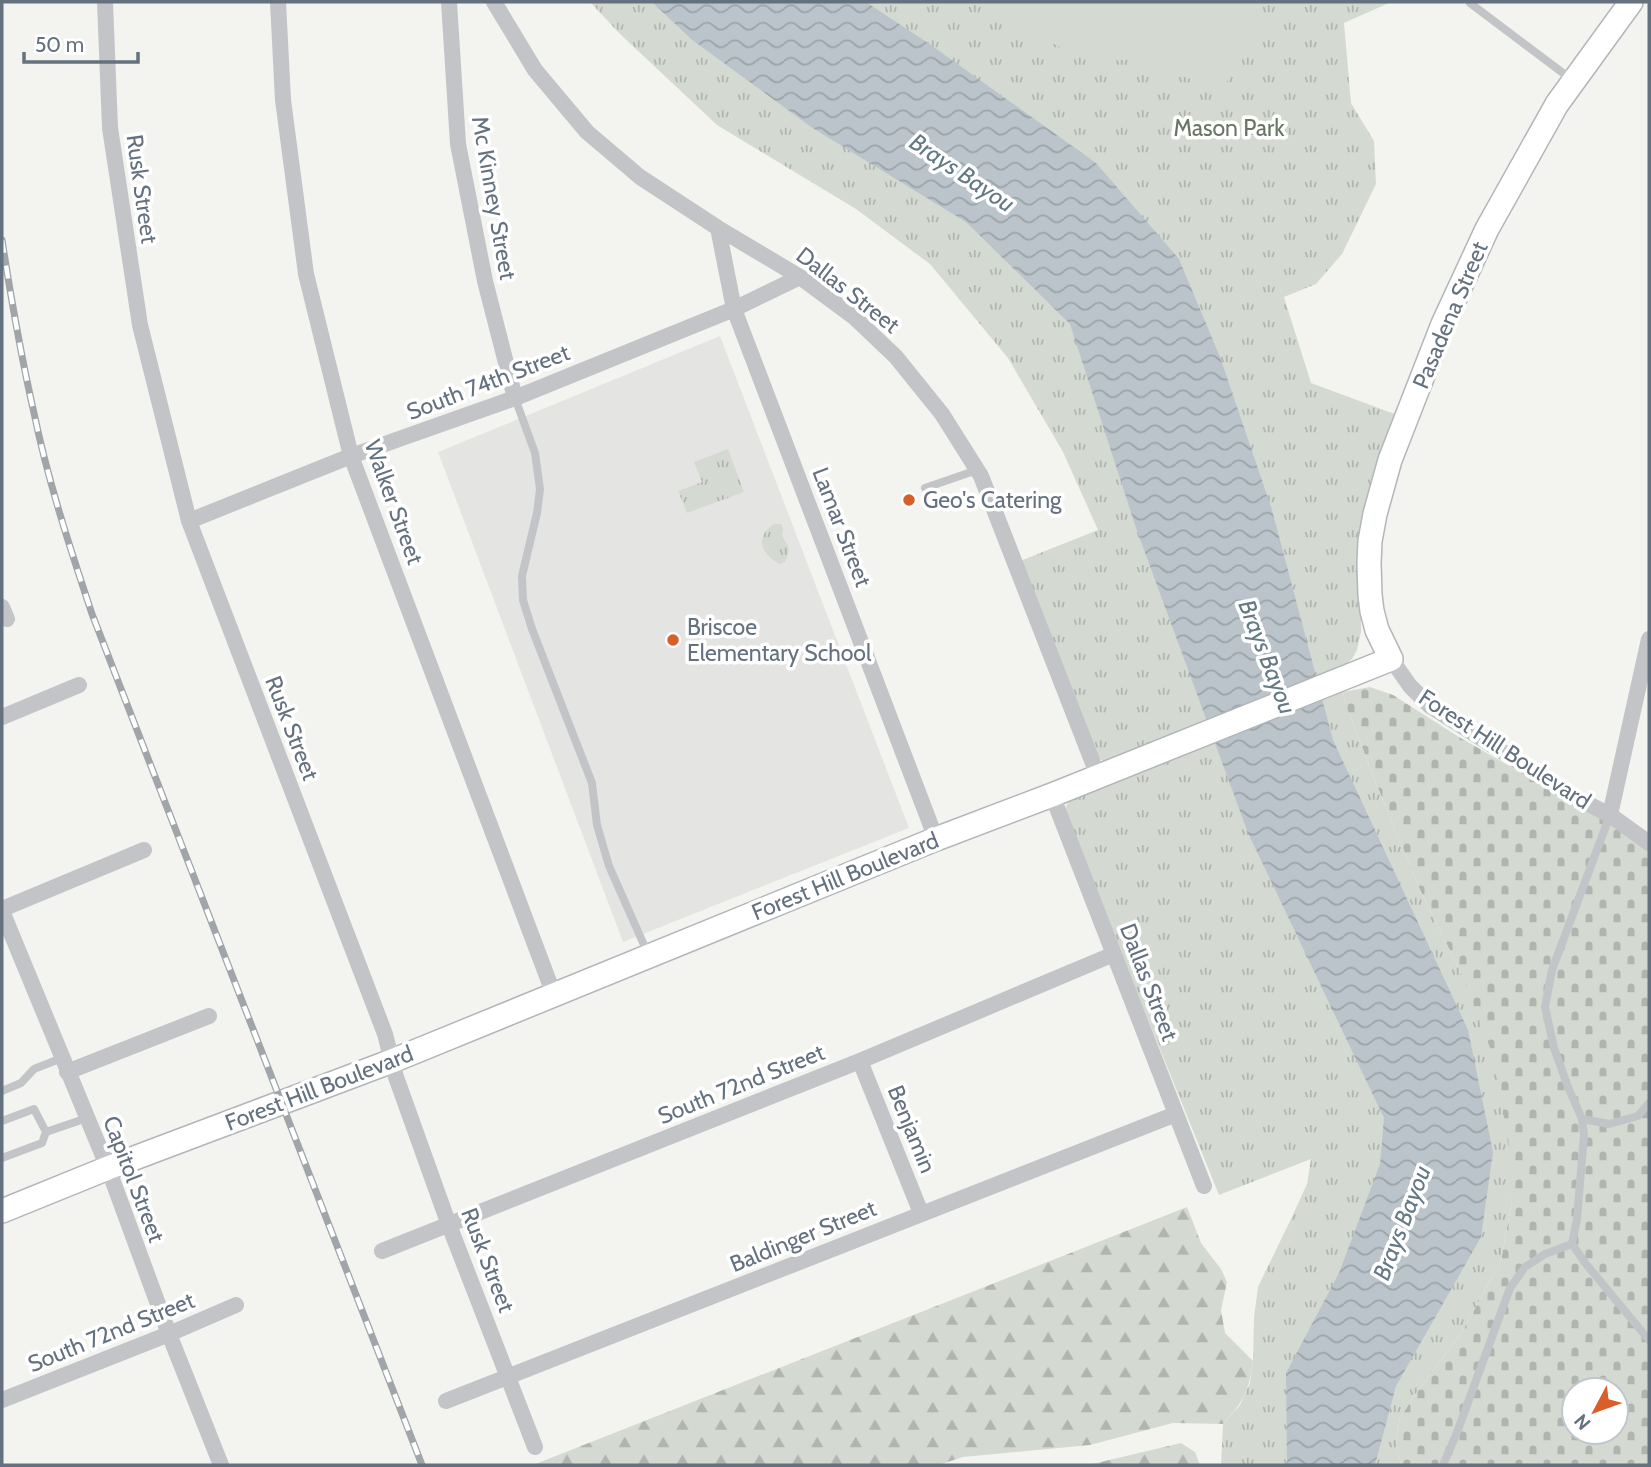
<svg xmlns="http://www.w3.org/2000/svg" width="1651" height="1467" viewBox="0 0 1651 1467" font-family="Cabin,sans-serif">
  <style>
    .built { fill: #e4e5e3 }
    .forest { fill: url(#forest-firs) }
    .cemetery { fill: url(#cemetery-stones); fill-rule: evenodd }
    .park { fill: url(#park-tufts) }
    .pitch { fill: #d4dad1 }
    .water { fill: url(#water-waves) }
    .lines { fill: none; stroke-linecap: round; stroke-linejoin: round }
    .secondary-casing { stroke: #b2b6ba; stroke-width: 26 }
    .lane { stroke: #c2c4c8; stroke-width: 8 }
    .street { stroke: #c2c4c8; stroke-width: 16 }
    .secondary { stroke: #fff; stroke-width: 23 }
    .rail-casing { stroke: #a0a5aa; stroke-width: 7 }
    .rail { stroke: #fff; stroke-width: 4.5; stroke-dasharray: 13; stroke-linecap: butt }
    .poi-dot { fill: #d95e2a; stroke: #fff; stroke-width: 2.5 }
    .labels { text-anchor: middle; stroke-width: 7; stroke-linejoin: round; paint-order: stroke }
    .park-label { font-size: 23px; fill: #657762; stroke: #fff }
    .street-label { font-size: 23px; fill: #64717f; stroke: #fff }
    .poi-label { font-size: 23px; fill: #64717f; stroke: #fff; text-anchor: start }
    .water-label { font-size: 24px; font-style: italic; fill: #647a84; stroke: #fff }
  </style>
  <defs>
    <pattern id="forest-firs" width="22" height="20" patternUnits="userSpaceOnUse" patternTransform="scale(1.75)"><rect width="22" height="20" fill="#d4dad1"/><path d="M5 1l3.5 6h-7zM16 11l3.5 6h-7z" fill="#b0b5af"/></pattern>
    <pattern id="cemetery-stones" width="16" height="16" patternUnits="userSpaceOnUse" patternTransform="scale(1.75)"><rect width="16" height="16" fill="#d4dad1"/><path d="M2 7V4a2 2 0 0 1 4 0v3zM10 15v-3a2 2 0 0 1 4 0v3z" fill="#b0b5af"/></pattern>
    <pattern id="park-tufts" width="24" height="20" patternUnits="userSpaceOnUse" patternTransform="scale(1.75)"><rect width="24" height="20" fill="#d4dad1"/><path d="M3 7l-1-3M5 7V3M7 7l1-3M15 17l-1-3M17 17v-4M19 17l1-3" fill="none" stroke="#b0b5af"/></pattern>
    <pattern id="water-waves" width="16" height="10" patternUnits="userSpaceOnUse" patternTransform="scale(1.75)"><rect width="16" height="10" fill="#bac4ca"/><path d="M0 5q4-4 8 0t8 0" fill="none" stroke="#9ba4a9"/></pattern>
  </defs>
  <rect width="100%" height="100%" fill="#f3f4f0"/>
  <path class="built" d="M720,336L909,828L623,942L438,452Z"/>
  <path class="forest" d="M1187,1207L1201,1243L1221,1269L1227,1282L1221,1310L1225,1333L1253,1361C1249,1391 1244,1401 1223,1424L1173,1423L1090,1445L963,1457L938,1465H533Z
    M1181,1443L1195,1452L1200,1465H1088Z"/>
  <path class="cemetery" d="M1370,687L1393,695L1459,737L1649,846V1465H1401L1396,1440L1400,1418L1416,1393L1462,1332L1501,1261L1512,1200L1461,973L1420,890L1373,776L1345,702L1343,692ZM1574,1390H1616V1432H1574Z"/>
  <path class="park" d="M590,2H1391L1344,23L1351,103L1374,141L1376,184L1342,254L1316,284L1284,297L1311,383L1400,416L1359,564L1361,619V632L1357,650L1352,659L1342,667L1108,764L1098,758L1020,561L1098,530L1063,452L1008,358L930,264L856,209L717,125L620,34Z
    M728,449L744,492L687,513L678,491L702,482L694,462Z
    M774,524H781L783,528L782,535C788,548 792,547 785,562L780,564C761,555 754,537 774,524Z
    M1343,692L1345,702L1373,776L1420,890L1461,973L1496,1063L1508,1144L1512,1200L1501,1261L1462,1332L1416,1393L1400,1418L1396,1440L1401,1465H1221L1223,1424L1240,1405L1250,1383L1253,1361L1254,1317L1258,1287L1290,1221L1307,1184L1311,1159L1219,1195L1067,819C1065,808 1065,804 1074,797Z"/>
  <path class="pitch" d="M987,2H1261L1254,27L1222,91L1137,59L1090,62L984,9Z"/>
  <path class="water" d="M652,2H866L928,43L1096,163L1179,259L1220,357L1272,510L1333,740L1468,1030L1493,1152L1481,1237L1396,1386L1375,1465H1287L1286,1373L1339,1273L1380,1164L1384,1118L1248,833L1136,528L1070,324L966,222L811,127L691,39Z"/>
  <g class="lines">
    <g class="secondary-casing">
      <path id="secondary" d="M2,1211L108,1168L392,1061L936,839L1052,795L1391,659L1377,630L1372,611L1370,595L1369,563L1370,541L1375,514L1390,460L1443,324L1487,229L1557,104L1631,2"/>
    </g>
    <path class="lane" d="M1470,3L1571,79
      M515,398L535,453L540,489L537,513L522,576L523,600L532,629L592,783L597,825L609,866L648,954
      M925,488L977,470
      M1610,815L1552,970L1545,1007L1554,1048L1568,1087L1582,1119L1584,1135L1577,1219L1572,1244L1586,1264L1649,1340
      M2,1091L21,1083L34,1069L62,1058
      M1582,1119L1609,1124L1638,1116L1649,1103
      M2,1121L34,1109L46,1132L87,1118
      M2,1158L42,1143L46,1132
      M1443,1465L1456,1435L1510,1288L1525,1267L1545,1254L1572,1244"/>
    <path class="street" d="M105,2L110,128L140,325L189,521L385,1034L396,1077L449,1225L535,1447
      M278,2L283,100L306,274L351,456L554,995
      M449,2L458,144L485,281L515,398
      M494,2L535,70L587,132L640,177L718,228L800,277L854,317L896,357L942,414L981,476L1098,776
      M718,228L734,309L936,839
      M189,521L351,456L515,398L734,309L800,277
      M2,607L7,619
      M1391,659L1410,686L1430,706L1571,795L1610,815L1649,843
      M2,717L79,685
      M1052,795L1204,1186
      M1610,815L1649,639
      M2,909L144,850
      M2,911L108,1168L169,1334L221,1465
      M860,1061L921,1213
      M67,1072L209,1016
      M382,1251L860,1061L1114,954
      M2,1400L169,1334L236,1305
      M446,1401L1176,1114"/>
    <use href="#secondary" class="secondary"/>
    <g class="rail-casing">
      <path id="rail" d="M2,240C11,298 21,356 34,413C48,481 70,548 92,614L422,1465"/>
    </g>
    <use href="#rail" class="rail"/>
  </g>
  <g class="poi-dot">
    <circle cx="909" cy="500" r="7"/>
    <circle cx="673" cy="640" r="7"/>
  </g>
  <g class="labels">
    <g class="park-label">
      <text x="1229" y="136">Mason Park</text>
    </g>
    <g class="street-label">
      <text transform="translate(142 189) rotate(82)" y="8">Rusk Street</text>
      <text transform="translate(494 198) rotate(80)" y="8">Mc Kinney Street</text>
      <text transform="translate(848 290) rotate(38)" y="8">Dallas Street</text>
      <text transform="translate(1450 315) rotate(-67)" y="8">Pasadena Street</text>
      <text transform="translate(488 382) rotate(-21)" y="8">South 74th Street</text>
      <text transform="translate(394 502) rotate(70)" y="8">Walker Street</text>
      <text transform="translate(842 527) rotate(69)" y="8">Lamar Street</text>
      <text transform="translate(292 728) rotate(69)" y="8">Rusk Street</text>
      <text transform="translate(1505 749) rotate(33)" y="8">Forest Hill Boulevard</text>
      <text transform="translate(845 876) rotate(-22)" y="8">Forest Hill Boulevard</text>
      <text transform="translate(1149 982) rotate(69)" y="8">Dallas Street</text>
      <text transform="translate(741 1084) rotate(-22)" y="8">South 72nd Street</text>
      <text transform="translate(319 1088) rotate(-21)" y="8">Forest Hill Boulevard</text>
      <text transform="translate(912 1129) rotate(68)" y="8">Benjamin</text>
      <text transform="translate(134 1179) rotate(69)" y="8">Capitol Street</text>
      <text transform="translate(803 1236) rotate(-22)" y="8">Baldinger Street</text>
      <text transform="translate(488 1260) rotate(69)" y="8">Rusk Street</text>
      <text transform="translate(111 1332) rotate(-22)" y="8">South 72nd Street</text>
    </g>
    <g class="poi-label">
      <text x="923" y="508">Geo's Catering</text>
      <text x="687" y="635">Briscoe<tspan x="687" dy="26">Elementary School</tspan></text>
    </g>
    <g class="water-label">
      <text transform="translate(962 173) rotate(34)" y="8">Brays Bayou</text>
      <text transform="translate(1267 657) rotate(69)" y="8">Brays Bayou</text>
      <text transform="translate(1402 1223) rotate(-69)" y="8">Brays Bayou</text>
    </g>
  </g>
  <rect width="1651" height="1467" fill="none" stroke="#64717f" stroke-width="7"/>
  <g transform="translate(1595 1411) rotate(229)"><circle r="33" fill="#ffffff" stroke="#c1c6cc" stroke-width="2"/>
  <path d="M0-5L12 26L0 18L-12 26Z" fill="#d95e2a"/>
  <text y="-10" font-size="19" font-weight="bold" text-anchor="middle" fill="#64717f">N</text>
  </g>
  <path d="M24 52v10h114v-10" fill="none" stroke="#64717f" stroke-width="3.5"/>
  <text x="35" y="52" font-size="21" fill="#64717f" stroke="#ffffff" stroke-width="5" paint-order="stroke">50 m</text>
</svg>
